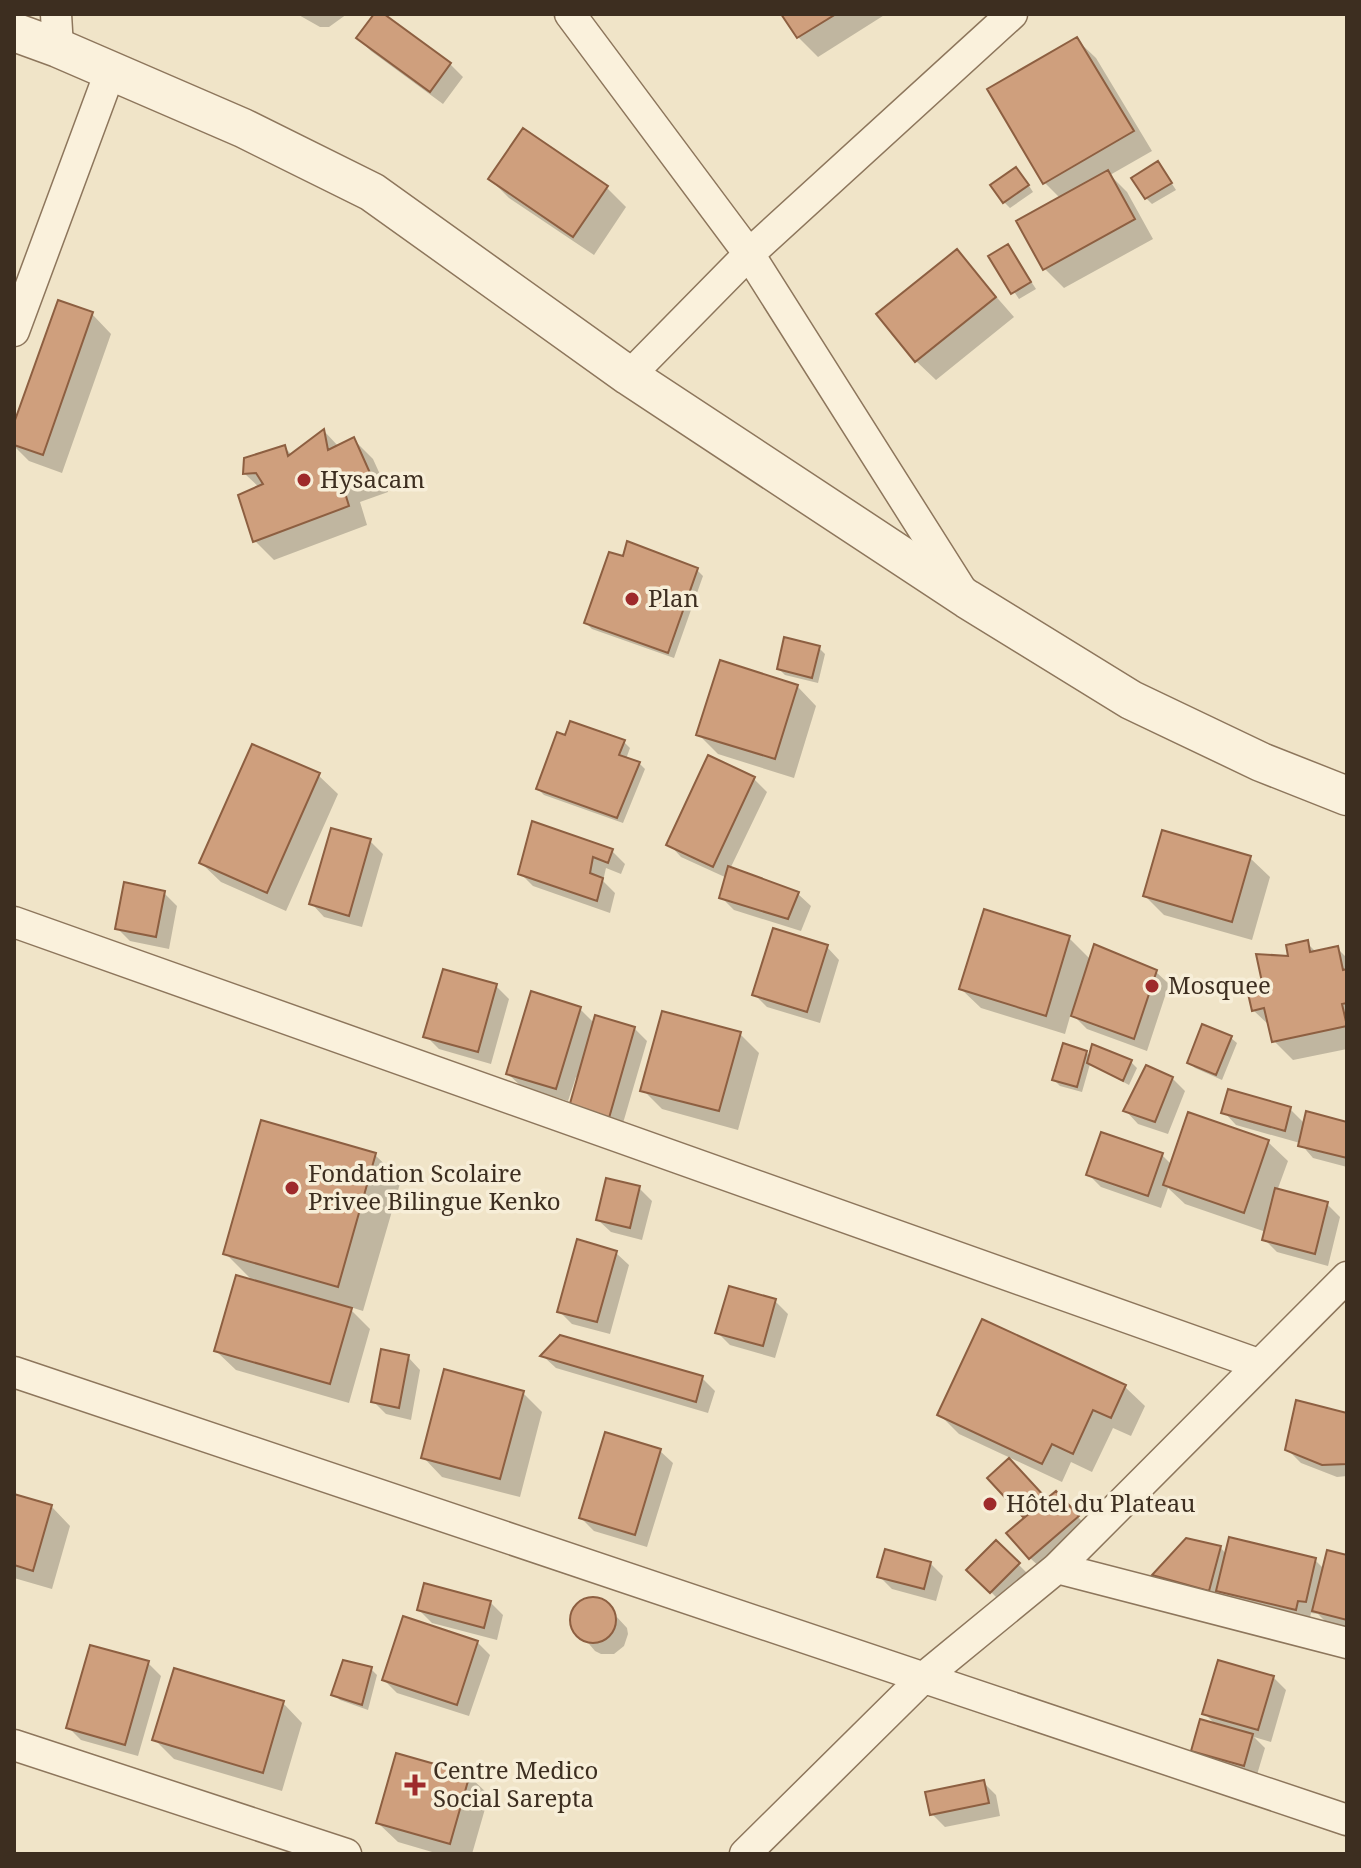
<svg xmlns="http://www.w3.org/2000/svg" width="1361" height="1868" viewBox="0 0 1361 1868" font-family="'Noto Serif',serif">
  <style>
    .shadow { fill: #0003 }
    .building { fill: #cf9f7d; stroke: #8d5f41; stroke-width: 2 }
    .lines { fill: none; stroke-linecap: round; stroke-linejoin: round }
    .minor-casing { stroke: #8d765c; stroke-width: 33 }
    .tertiary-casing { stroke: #8d765c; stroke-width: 41 }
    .minor { stroke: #faf1dc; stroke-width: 30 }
    .tertiary { stroke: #faf1dc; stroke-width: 38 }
    .poi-dot { fill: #9e2a2b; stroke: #f7eed8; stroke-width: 3 }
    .labels { text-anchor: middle; stroke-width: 7; stroke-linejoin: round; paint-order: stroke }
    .poi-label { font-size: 24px; fill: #3d2e20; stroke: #f7eed8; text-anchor: start }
  </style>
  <rect width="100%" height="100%" fill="#f0e4c8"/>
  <path class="shadow" d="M297,14H347L329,27H320Z
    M376,14H380L450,64L463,77L443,104L371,51L358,38Z
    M784,14H886L818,57L798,37Z
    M1076,39L1096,58L1152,151L1110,175L1127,192L1153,239L1064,288L1045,269L1061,199L1045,183L990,90Z
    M523,131L607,188L626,207L594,255L509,198L490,179Z
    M1163,170L1176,190L1152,204L1146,198Z
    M1022,175L1033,192L1010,208L1004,202Z
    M1008,246L1036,289L1019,299L991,257Z
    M957,252L1014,317L936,380L916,361Z
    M92,314L111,334L62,473L29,461L14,446V429Z
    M324,431L339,447L354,440L373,459L388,492L360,502L367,525L274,560L255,541L260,488L245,474L284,447L292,455Z
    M629,544L697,570L703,576L674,658L592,629L586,623L624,558Z
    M819,648L825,654L818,683L785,675L779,669Z
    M797,686L816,706L794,778L718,754L699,735Z
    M624,742L630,748L626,759L639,763L645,769L623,823L544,795L538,789Z
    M709,757L754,779L767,792L730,869L798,894L811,906L801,931L734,910L721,897L727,878L681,857L669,844Z
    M318,775L338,794L286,911L221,882L201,863Z
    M370,841L383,854L362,927L324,917L312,904Z
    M612,851L625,864L621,874L606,868L603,881L615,893L610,913L533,886L520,873Z
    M1250,858L1270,877L1252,940L1164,915L1145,896Z
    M164,893L177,906L169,949L130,941L117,928Z
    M1069,938L1091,960L1156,972L1169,984L1147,1051L1087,1029L1071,1013L1065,1034L981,1008L961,989Z
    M1307,943L1317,953L1337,948L1347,958V1049L1293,1060L1274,1041L1271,1027L1253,1010L1264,984Z
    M827,947L839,960L820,1023L767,1007L754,994Z
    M444,971L496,986L509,999L491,1064L439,1049L426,1036Z
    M580,1009L595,1024L634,1028L647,1041L621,1130L584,1119L579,1079L576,1077L568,1101L521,1086L508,1074Z
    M740,1034L759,1053L738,1130L662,1109L643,1090Z
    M1231,1038L1237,1043L1222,1080L1195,1068L1189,1063Z
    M1086,1052L1090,1057L1131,1062L1137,1068L1129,1085L1090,1064L1082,1092L1060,1086L1054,1080Z
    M1172,1078L1185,1091L1168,1134L1138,1124L1126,1111Z
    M1290,1109L1305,1124H1347V1167L1313,1158L1300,1143L1236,1125L1224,1112Z
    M1268,1142L1288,1161L1277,1191L1327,1204L1340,1217L1328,1266L1277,1252L1264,1239L1266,1232L1185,1204L1168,1188L1161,1208L1101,1187L1088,1174L1162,1155L1172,1165Z
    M375,1155L401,1180L363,1311L347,1306L370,1329L349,1403L236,1370L216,1351L254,1282L225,1253Z
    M639,1188L652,1201L642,1240L611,1232L598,1220Z
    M616,1253L629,1265L610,1334L572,1324L559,1311Z
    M775,1301L788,1314L775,1358L730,1345L717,1332Z
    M983,1322L1125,1387L1145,1406L1131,1436L1113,1428L1092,1472L1071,1462L1062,1482L959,1434L940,1415Z
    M543,1356L702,1378L715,1391L708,1413L556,1368Z
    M408,1357L420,1370L411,1420L386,1414L373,1401Z
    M523,1393L542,1412L520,1497L442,1477L423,1457Z
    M1347,1415V1476L1337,1477L1301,1463L1288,1450Z
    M660,1451L673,1463L647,1547L594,1531L581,1518Z
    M1022,1473L1047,1501L1068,1506L1090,1530L1043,1570L1030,1558L1027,1518L990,1478Z
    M14,1496L51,1506L70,1526L52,1589L14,1578Z
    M996,1542L1031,1577L1004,1605L969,1570Z
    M1220,1547L1227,1555L1315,1560L1324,1569L1347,1557V1628L1327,1623L1318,1614L1311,1613L1309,1622L1167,1587L1155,1575Z
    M930,1563L943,1576L936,1601L892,1589L879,1576Z
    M590,1600L604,1603L627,1628L628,1634L624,1646L614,1654H601L595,1651L573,1625L574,1611L584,1602Z
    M490,1602L503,1615L497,1640L432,1623L419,1610Z
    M477,1642L490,1655L469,1716L397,1693L384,1680Z
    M148,1663L161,1676L138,1756L81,1740L68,1727Z
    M371,1669L377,1675L368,1710L340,1700L334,1694Z
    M1273,1677L1286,1690L1271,1742L1254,1737L1265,1748L1256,1778L1206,1763L1193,1750L1216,1725L1205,1714Z
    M283,1703L302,1723L282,1791L174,1759L154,1739Z
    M469,1776L489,1795L472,1854H439L398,1842L378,1823Z
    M983,1782L996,1795L1000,1816L945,1827L932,1814Z"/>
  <path class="building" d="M374,14H384L451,63L430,92L356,38Z
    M781,14H836L797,38Z
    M1077,37L1134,131L1043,184L987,89Z
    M523,128L608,186L573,237L488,179Z
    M1158,161L1172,183L1145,199L1131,178Z
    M1016,167L1029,185L1003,203L990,185Z
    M1108,170L1135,219L1043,270L1016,221Z
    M1008,244L1031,282L1011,294L988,256Z
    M957,249L996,297L915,362L876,314Z
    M58,300L93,312L43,455L14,445V423Z
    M324,429L328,450L354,437L370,473L342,483L349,506L253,542L238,495L263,484L256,473L243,474L244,458L285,445L288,456Z
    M627,541L698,568L668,653L584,623L609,552L623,556Z
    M784,637L820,646L812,678L777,669Z
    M720,660L798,685L775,759L696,735Z
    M570,721L625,740L619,755L640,762L617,818L536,789L557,732L565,735Z
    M252,744L320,773L267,893L199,863Z
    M708,755L755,777L713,867L666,845Z
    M532,821L613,849L608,863L593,857L590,873L603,878L597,901L518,874Z
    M331,828L371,839L349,916L309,904Z
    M1162,830L1251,856L1232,922L1143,896Z
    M728,866L799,892L788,919L719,898Z
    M124,882L165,891L156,937L115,929Z
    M984,909L1070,936L1046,1016L959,989Z
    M773,928L828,945L807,1012L752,995Z
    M1308,940L1310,952L1338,946L1343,970L1347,969V1003L1342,1004L1347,1026L1272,1042L1264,1008L1252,1011L1246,985L1262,982L1256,954L1288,956L1286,945Z
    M1094,944L1157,970L1134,1039L1071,1016Z
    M443,969L497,984L478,1052L423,1037Z
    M531,991L581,1007L556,1089L506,1074Z
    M662,1011L741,1032L719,1111L640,1091Z
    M595,1015L635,1027L609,1118L569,1107Z
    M1202,1024L1232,1036L1216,1075L1187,1063Z
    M1063,1043L1087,1051L1077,1087L1052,1080Z
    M1092,1044L1132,1060L1123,1081L1087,1063Z
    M1146,1065L1173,1077L1155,1122L1123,1111Z
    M1228,1089L1291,1107L1285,1131L1221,1113Z
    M1306,1111L1347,1122V1158L1298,1146Z
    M1188,1112L1269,1140L1244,1213L1163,1185Z
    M261,1120L376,1153L338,1287L223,1254Z
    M1101,1132L1163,1153L1148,1196L1086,1175Z
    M606,1178L640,1186L630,1228L596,1220Z
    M1275,1188L1328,1202L1315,1254L1262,1240Z
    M577,1239L617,1251L597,1322L557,1312Z
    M236,1275L352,1308L330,1384L214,1351Z
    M729,1286L776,1299L763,1346L715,1333Z
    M982,1319L1126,1385L1111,1418L1093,1410L1073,1454L1052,1444L1042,1464L937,1415Z
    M560,1335L703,1376L696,1402L540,1356Z
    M381,1349L409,1355L399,1408L371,1402Z
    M444,1369L524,1391L500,1479L421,1458Z
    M1296,1400L1347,1413V1464L1322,1465L1285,1450Z
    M605,1432L661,1449L635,1535L579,1518Z
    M1009,1458L1045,1497L1023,1517L987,1478Z
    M1056,1491L1079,1516L1029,1559L1006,1533Z
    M14,1494L52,1505L33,1571L14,1565Z
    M1229,1537L1316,1558L1306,1602L1298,1601L1296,1610L1216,1591Z
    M1186,1538L1221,1546L1209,1591L1152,1575Z
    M996,1540L1020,1563L990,1593L966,1570Z
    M885,1549L931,1562L924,1589L877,1577Z
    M1327,1550L1347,1555V1620L1312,1611Z
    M424,1583L491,1601L484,1628L417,1610Z
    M570 1620a23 23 0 1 1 46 0a23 23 0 1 1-46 0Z
    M403,1616L478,1641L457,1705L382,1680Z
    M90,1645L149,1661L125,1745L66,1728Z
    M343,1660L372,1667L362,1705L331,1695Z
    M1218,1660L1274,1676L1258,1730L1202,1714Z
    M174,1668L284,1701L263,1773L152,1740Z
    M1200,1719L1253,1734L1244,1766L1191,1751Z
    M396,1753L470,1774L450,1844L376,1823Z
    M984,1780L989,1803L930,1815L925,1792Z"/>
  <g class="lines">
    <g class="minor-casing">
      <path id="minor" d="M56,14L58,48
        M570,14L749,254L964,594
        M14,331L110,72
        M629,376L749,254L1012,14
        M14,922L1258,1364
        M14,1372L1347,1820
        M1057,1568L1347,1643
        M14,1745L346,1854
        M745,1854L923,1678L1057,1568L1347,1277"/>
    </g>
    <g class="tertiary-casing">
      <path id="tertiary" d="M14,32L58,48L243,128L372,192L629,376L967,599L1131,700L1261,762L1347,796"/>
    </g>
    <use href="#minor" class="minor"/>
    <use href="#tertiary" class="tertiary"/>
  </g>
  <g class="poi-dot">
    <circle cx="304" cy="480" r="8"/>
    <circle cx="632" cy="599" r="8"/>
    <circle cx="1152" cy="986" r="8"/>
    <circle cx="292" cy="1188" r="8"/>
    <circle cx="990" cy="1504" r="8"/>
    <path d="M411 1773h8v8h8v8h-8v8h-8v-8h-8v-8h8z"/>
  </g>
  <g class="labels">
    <g class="poi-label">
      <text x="320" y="488">Hysacam</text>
      <text x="648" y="607">Plan</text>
      <text x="1168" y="994">Mosquee</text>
      <text x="308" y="1182">Fondation Scolaire<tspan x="308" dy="28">Privee Bilingue Kenko</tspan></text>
      <text x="1006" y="1512">Hôtel du Plateau</text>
      <text x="433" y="1779">Centre Medico<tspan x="433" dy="28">Social Sarepta</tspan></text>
    </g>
  </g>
  <rect width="1361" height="1868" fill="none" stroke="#3d2e20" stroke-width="32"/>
</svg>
